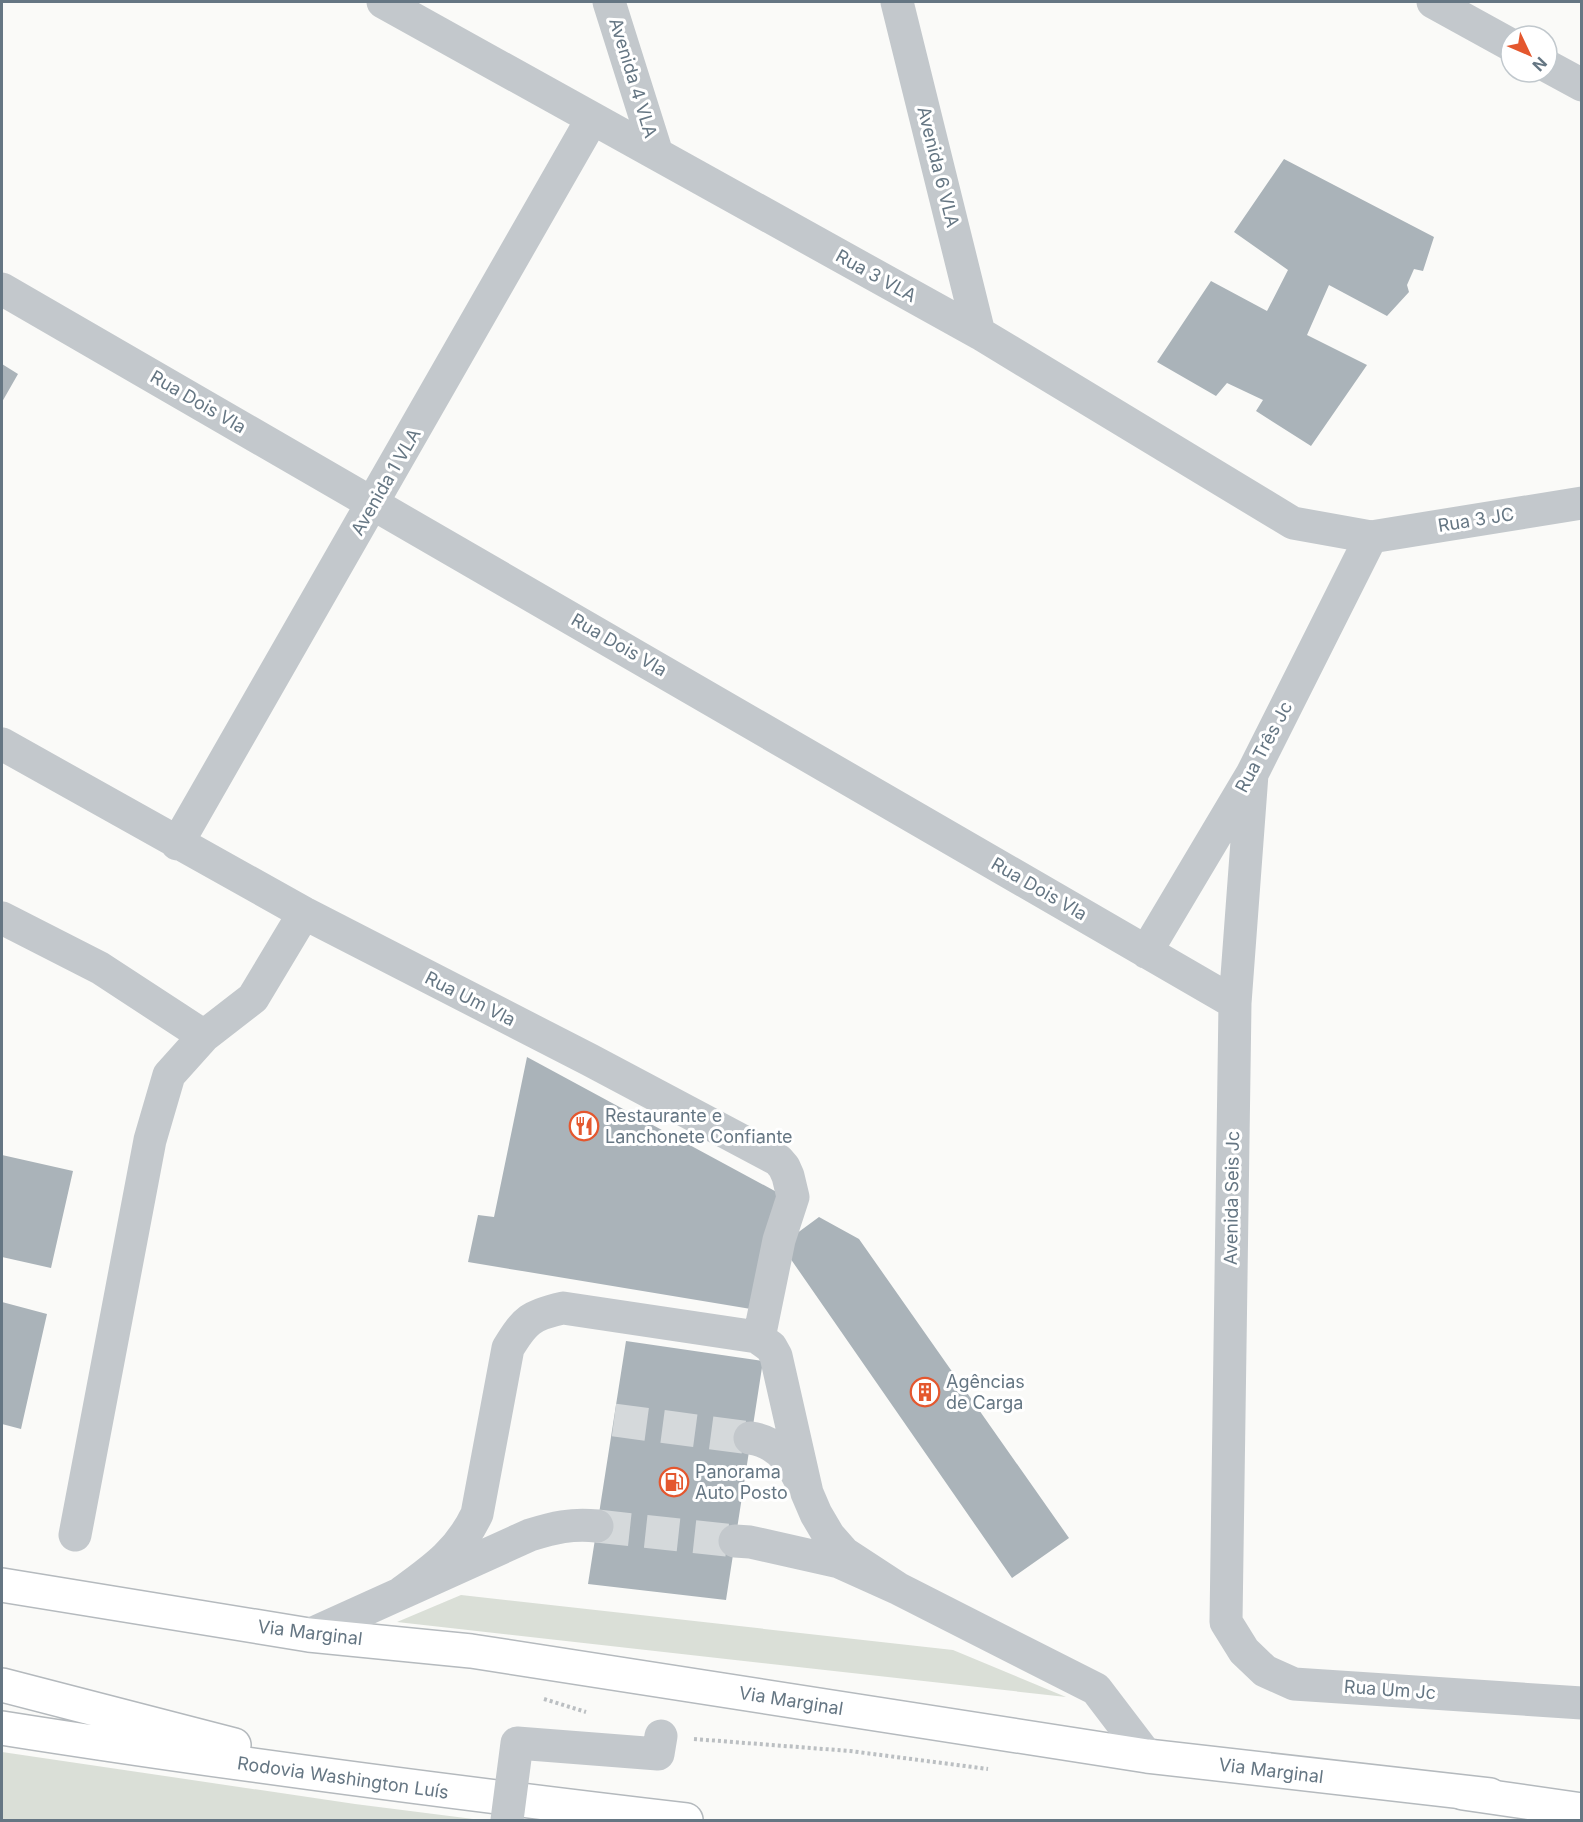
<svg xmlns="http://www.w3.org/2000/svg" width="1583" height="1822" viewBox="0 0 1583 1822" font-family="Inter,sans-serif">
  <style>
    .green { fill: #dadfd7 }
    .building { fill: #aab3b9 }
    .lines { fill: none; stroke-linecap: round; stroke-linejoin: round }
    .minor-tunnel { stroke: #d5d9db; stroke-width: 33; stroke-dasharray: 33 16; stroke-linecap: butt }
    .major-casing { stroke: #b5babe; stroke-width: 36 }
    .highway-casing { stroke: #b4b9bd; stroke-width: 36 }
    .path { stroke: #bbbfc2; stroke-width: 4; stroke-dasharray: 3 3; stroke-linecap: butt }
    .minor { stroke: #c3c8cc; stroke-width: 33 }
    .major { stroke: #fff; stroke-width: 33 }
    .highway { stroke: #fff; stroke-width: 33 }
    .minor-bridge { stroke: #c3c8cc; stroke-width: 33 }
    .labels { text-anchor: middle; stroke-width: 6; stroke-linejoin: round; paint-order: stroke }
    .street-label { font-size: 18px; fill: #657683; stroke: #fff }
    .poi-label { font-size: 18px; fill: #657683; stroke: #fff; text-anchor: start }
  </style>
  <rect width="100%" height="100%" fill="#fafaf8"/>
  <path class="green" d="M461,1595L953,1650L1066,1697L397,1622Z
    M2,1752L355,1804L481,1820H2Z"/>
  <path class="building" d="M1284,159L1434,237L1423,271L1414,269L1407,285L1409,292L1387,316L1329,285L1307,335L1367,365L1311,446L1256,411L1263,400L1227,383L1216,396L1157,362L1211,281L1267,311L1288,270L1234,232Z
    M2,364L18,374L2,402Z
    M527,1057L784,1196L763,1311L468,1262L478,1215L494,1217Z
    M2,1155L73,1171L51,1268L2,1257Z
    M819,1217L859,1239L1069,1538L1012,1578L781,1245Z
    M2,1302L47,1314L21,1429L2,1424Z
    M626,1341L763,1361L726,1600L588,1584Z"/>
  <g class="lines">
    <path class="minor-tunnel" d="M614,1420L750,1438
      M597,1526L735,1541"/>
    <g class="major-casing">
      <path id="major" d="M2,1585L309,1635L471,1651L1147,1756L1490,1795"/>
    </g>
    <g class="highway-casing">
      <path id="highway" d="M2,1685L234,1745
        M2,1728C229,1764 457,1793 686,1820
        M1463,1793L1582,1810"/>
    </g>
    <path class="path" d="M544,1699L586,1712
      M694,1739L850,1751L988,1769"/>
    <path class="minor" d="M383,2L979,333L1293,523L1371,537L1582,503
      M609,2L657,154
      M897,2L979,333
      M1433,2L1511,45
      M1547,66L1582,85
      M2,289L1235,1003
      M2,744L304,913L590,1060L778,1160L784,1167L788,1176L793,1197L779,1240L759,1338
      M1252,774L1235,1003L1226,1622L1244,1651L1265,1671L1294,1684L1582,1703
      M177,844L592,119
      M2,918L100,968L204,1036
      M1146,952L1252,774L1371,537
      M750,1438C775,1441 790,1459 800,1480
      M75,1535L150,1140L169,1075L204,1036L253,998L304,913
      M735,1541L750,1542L839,1562L899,1589L1096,1689L1147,1756
      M401,1593C434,1569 459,1552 477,1514L508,1348C525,1320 531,1315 563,1308L757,1337L771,1347L776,1356L807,1493L816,1514L829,1536L844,1553L899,1589
      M309,1635L530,1535C553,1528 572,1523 597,1526"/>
    <use href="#major" class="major"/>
    <use href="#highway" class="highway"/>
    <path class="minor-bridge" d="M507,1820L517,1743L658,1754L661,1736"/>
  </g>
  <defs>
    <g id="restaurant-ring" transform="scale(1.5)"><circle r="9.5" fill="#fff" stroke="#e4572e" stroke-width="1.5"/><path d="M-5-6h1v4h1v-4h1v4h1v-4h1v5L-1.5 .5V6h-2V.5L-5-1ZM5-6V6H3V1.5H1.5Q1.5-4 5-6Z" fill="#e4572e"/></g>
    <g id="building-ring" transform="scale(1.5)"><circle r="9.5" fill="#fff" stroke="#e4572e" stroke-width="1.5"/><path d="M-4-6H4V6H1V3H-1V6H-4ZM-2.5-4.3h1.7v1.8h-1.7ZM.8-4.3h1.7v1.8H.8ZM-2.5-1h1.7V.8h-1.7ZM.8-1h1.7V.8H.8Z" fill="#e4572e"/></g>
    <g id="fuel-ring" transform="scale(1.5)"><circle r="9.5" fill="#fff" stroke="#e4572e" stroke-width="1.5"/><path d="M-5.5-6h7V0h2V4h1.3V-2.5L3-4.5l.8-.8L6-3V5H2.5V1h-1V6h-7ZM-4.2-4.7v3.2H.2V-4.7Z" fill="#e4572e"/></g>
  </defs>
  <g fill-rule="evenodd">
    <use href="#restaurant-ring" x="584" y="1126"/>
    <use href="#building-ring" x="925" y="1392"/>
    <use href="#fuel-ring" x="674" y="1482"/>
  </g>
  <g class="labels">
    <g class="street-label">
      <text transform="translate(633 78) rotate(73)" y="6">Avenida 4 VLA</text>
      <text transform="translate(938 167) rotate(76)" y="6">Avenida 6 VLA</text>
      <text transform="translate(876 276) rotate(29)" y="6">Rua 3 VLA</text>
      <text transform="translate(198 402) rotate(30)" y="6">Rua Dois Vla</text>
      <text transform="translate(386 482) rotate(-60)" y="6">Avenida 1 VLA</text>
      <text transform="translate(1476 520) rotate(-9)" y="6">Rua 3 JC</text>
      <text transform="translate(619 645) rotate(30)" y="6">Rua Dois Vla</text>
      <text transform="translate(1264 747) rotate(-62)" y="6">Rua Três Jc</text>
      <text transform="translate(1039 889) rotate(30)" y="6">Rua Dois Vla</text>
      <text transform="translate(470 999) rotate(27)" y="6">Rua Um Vla</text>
      <text transform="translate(1232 1198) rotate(-89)" y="6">Avenida Seis Jc</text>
      <text transform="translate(310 1633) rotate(7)" y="6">Via Marginal</text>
      <text transform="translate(1390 1690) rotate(4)" y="6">Rua Um Jc</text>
      <text transform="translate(791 1701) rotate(9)" y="6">Via Marginal</text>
      <text transform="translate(1271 1771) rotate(7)" y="6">Via Marginal</text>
      <text transform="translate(343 1778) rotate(8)" y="6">Rodovia Washington Luís</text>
    </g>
    <g class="poi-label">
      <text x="605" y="1122">Restaurante e<tspan x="605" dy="21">Lanchonete Confiante</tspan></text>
      <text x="946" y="1388">Agências<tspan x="946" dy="21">de Carga</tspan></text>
      <text x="695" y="1478">Panorama<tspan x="695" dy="21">Auto Posto</tspan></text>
    </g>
  </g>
  <rect width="1583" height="1822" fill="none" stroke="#657683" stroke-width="6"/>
  <g transform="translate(1529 54) rotate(134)"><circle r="28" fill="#ffffff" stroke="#c1c8cd" stroke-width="1.5"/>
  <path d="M0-4.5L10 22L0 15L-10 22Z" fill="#e4572e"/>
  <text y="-9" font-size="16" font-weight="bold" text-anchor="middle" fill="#657683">N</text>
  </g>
</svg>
